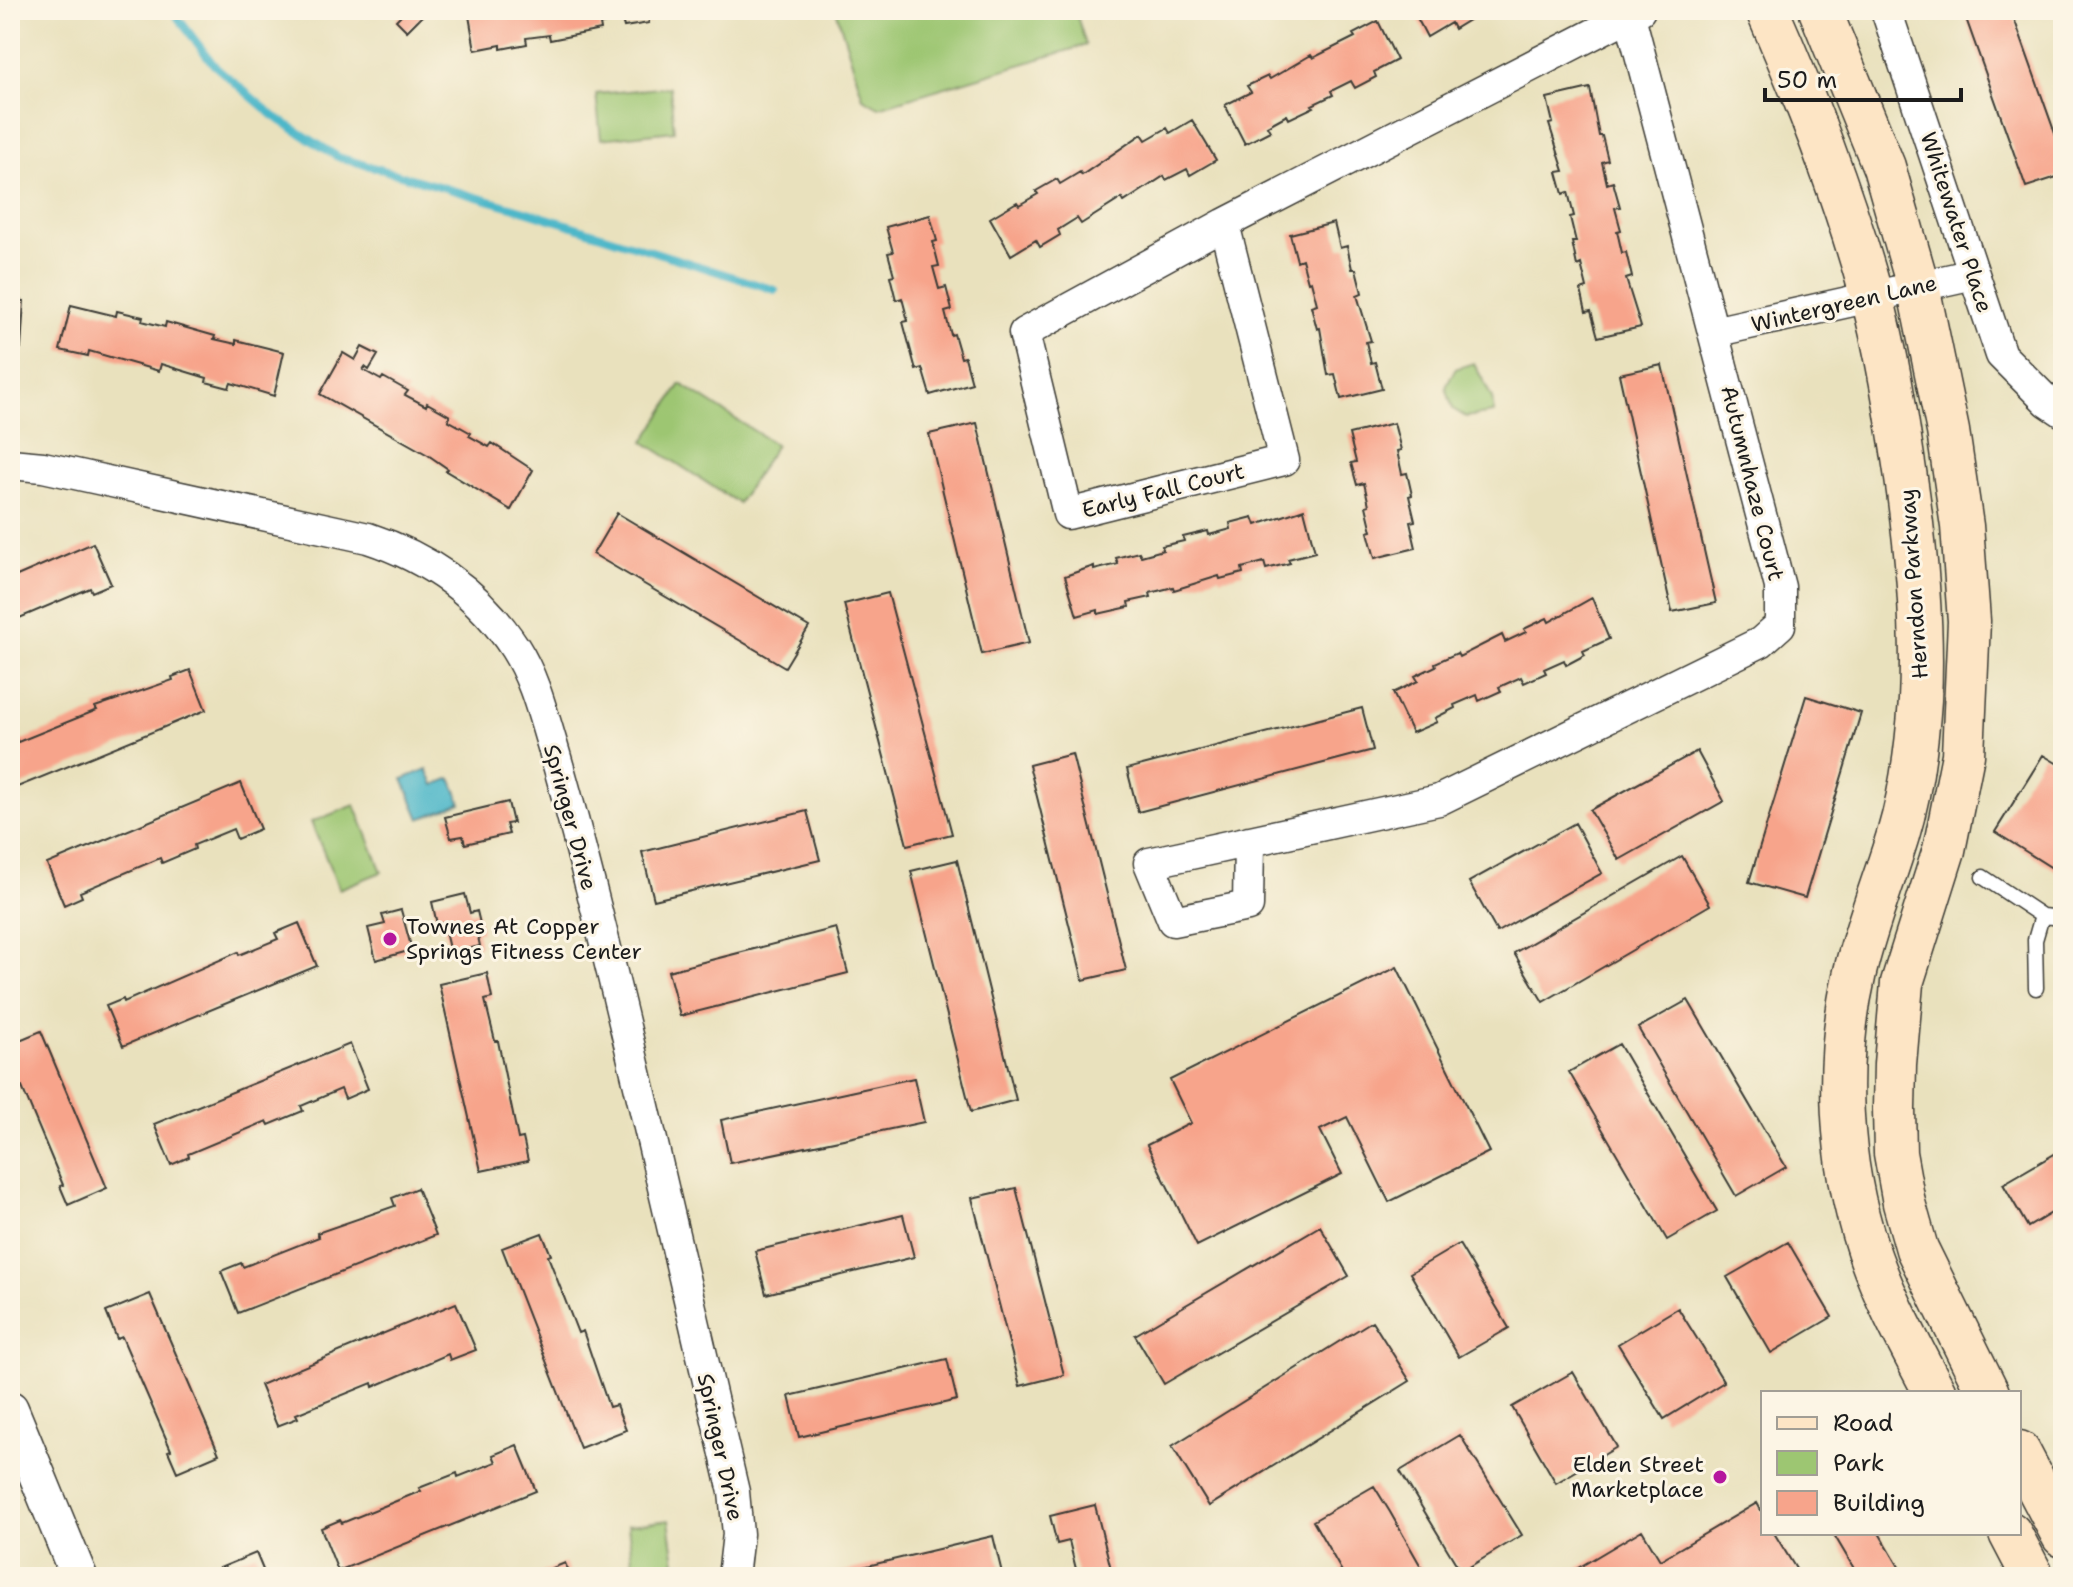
<svg xmlns="http://www.w3.org/2000/svg" width="2073" height="1587" viewBox="0 0 2073 1587" font-family="'Shantell Sans',sans-serif">
  <style>
    .green { fill: #9dc672; stroke: #5c7147; stroke-width: 2 }
    .water { fill: #4db7c9; stroke: #346a72; stroke-width: 2 }
    .lines { fill: none; stroke-linecap: round; stroke-linejoin: round }
    .stream { stroke: #4db7c9; stroke-width: 8 }
    .building { fill: #f7a48b }
    .service-casing { stroke: #3b3a34; stroke-width: 17 }
    .minor-casing { stroke: #3b3a34; stroke-width: 33 }
    .tertiary-casing { stroke: #3b3a34; stroke-width: 39 }
    .secondary-casing { stroke: #3b3a34; stroke-width: 45 }
    .service { stroke: #fff; stroke-width: 14 }
    .minor { stroke: #fff; stroke-width: 30 }
    .tertiary { stroke: #fff; stroke-width: 36 }
    .secondary { stroke: #fde5c5; stroke-width: 42 }
    .poi-dot { fill: #b5179e; stroke: #fcf5e5; stroke-width: 3 }
    .labels { text-anchor: middle; stroke-width: 6; stroke-linejoin: round; paint-order: stroke }
    .street-label { font-size: 22px; fill: #1c1c1c; stroke: #fcf5e5 }
    .poi-label { font-size: 22px; fill: #1c1c1c; stroke: #fcf5e5; text-anchor: start }
  </style>
  <rect width="100%" height="100%" fill="#fcf5e5"/>
  <filter id="ink" filterUnits="userSpaceOnUse"><feTurbulence type="fractalNoise" baseFrequency=".0125" numOctaves="2"/><feDisplacementMap in="SourceGraphic" scale="16" xChannelSelector="R" yChannelSelector="G"/><feConvolveMatrix kernelMatrix="1 2 1 2 8 2 1 2 1" color-interpolation-filters="sRGB"/></filter>
  <filter id="wash" filterUnits="userSpaceOnUse"><feTurbulence type="fractalNoise" baseFrequency=".006" numOctaves="4" result="noise"/><feDisplacementMap in="SourceGraphic" scale="32" xChannelSelector="R" yChannelSelector="G"/><feGaussianBlur stdDeviation="1.8" result="paint"/><feColorMatrix in="noise" values="0 0 0 0 0 0 0 0 0 0 0 0 0 0 0 0 0 1.4 0 .05"/><feComposite in="paint" operator="in"/></filter>
  <g filter="url(#wash)">
    <rect width="100%" height="100%" fill="#e9e1bd"/>
    <path class="green" d="M836,10H1075L1086,45L879,107L863,98Z
      M670,87L674,131L601,139L596,94Z
      M1474,363L1492,398L1494,413L1466,417L1453,409L1446,387L1455,369Z
      M681,384L776,445L738,503L644,442Z
      M355,805L382,872L339,889L311,822Z
      M669,1520L677,1577H634L628,1525Z"/>
    <path class="water" d="M427,769L434,785L451,778L461,803L420,819L403,779Z"/>
    <g class="lines">
      <path class="stream" d="M172,10L214,65L275,117L338,157L525,211L775,290"/>
    </g>
    <g id="blocks">
      <path class="building" d="M406,10H416L422,16L407,31L396,20Z
        M468,10H647L649,23L624,27L622,20L600,24L601,30L550,40L549,35L526,38L527,44L501,49V45L475,50Z
        M1413,10H1485L1454,29L1451,23L1427,37Z
        M1963,10H2011L2063,156V175L2026,187Z
        M1378,21L1397,60L1374,72L1376,77L1355,88L1351,81L1331,91L1333,95L1312,105L1314,107L1289,119L1287,115L1267,126L1270,131L1245,144L1225,105L1251,92L1247,86L1268,76L1270,79L1311,55L1313,58L1355,37L1353,34Z
        M1590,88L1599,136H1602L1608,160L1602,162L1607,184L1613,182L1620,207L1615,208L1621,230L1617,231L1622,253L1626,252L1632,277L1626,279L1641,327L1598,337L1591,311L1586,312L1581,290L1587,288L1581,264L1577,266L1572,242H1576L1570,217L1574,216L1568,192L1563,194L1557,172L1564,171L1549,124L1553,123L1547,98Z
        M1192,120L1216,160L1190,175L1187,169L1166,180L1164,176L1124,202L1122,198L1081,224L1077,218L1058,230L1060,235L1040,247L1036,240L1011,255L990,218L1017,202L1019,205L1038,194L1036,191L1057,179L1060,184L1080,172L1082,175L1142,134L1146,140L1167,128L1170,133Z
        M10,188L16,189L14,234H10Z
        M930,215L937,241L933,242L939,266L933,267L939,289L946,287L952,310L945,312L951,335L954,334L961,358L965,357L972,383L930,395L922,368L916,370L903,322L908,321L902,298L896,300L890,276L894,275L888,253L893,252L886,227Z
        M1334,223L1340,248L1347,246L1352,269H1356L1362,293L1357,295L1371,341L1366,342L1371,363L1375,362L1382,389L1341,399L1335,374L1328,375L1320,328L1317,329L1311,306L1317,304L1311,281L1308,282L1302,259L1297,261L1290,234Z
        M10,300L24,301L21,348L10,347Z
        M71,305L116,316L117,311L143,317L142,321L165,327L166,322L215,336L214,339L236,344V340L284,352L274,396L231,383L229,388L206,382L207,378L161,364L159,371L89,351L88,356L60,350Z
        M2063,310V332L2054,327Z
        M362,347L378,355L369,370L365,367L363,370L381,380L383,377L408,391L405,395L426,406L427,403L450,416L448,420L471,433L469,436L489,447L492,443L533,470L511,510L446,471L448,469L428,455L320,394L343,353L355,360Z
        M1662,365L1716,603L1672,612L1619,374Z
        M977,423L1029,643L982,654L929,434Z
        M1394,423L1401,450L1397,451L1402,474L1407,473L1412,495L1409,496L1415,521L1410,522L1416,548L1375,558L1368,532L1372,531L1366,506L1369,505L1364,483L1357,485L1351,463L1356,462L1349,434Z
        M1304,509L1315,552L1288,559L1290,563L1266,569L1264,562L1242,568L1243,573L1220,579L1219,576L1174,590L1173,587L1150,593L1151,597L1128,602L1129,607L1098,614V610L1077,616L1065,576L1094,566V570L1118,564L1116,558L1139,552L1141,556L1163,550L1162,546L1184,541L1183,537L1208,531L1209,535L1231,529L1230,523L1253,517L1256,525Z
        M617,513L809,627L785,667L593,554Z
        M93,543L111,584L92,592L90,588L10,622V579Z
        M888,593L952,834L907,845L844,604Z
        M1592,598L1609,639L1583,651L1585,655L1568,664L1566,665L1564,660L1544,669L1546,673L1524,683L1521,677L1499,687L1501,691L1479,701L1477,695L1454,705L1455,708L1435,718L1437,722L1412,733L1393,693L1418,681L1415,676L1436,666L1435,663L1457,653L1459,657L1502,635L1505,642L1526,632L1524,629L1547,618L1549,622Z
        M190,670L206,710L15,788L10,775V742L16,739L18,742L97,710L95,707L173,680L172,677Z
        M1806,696L1861,713L1805,898L1749,882Z
        M1362,708L1373,750L1138,812L1127,769Z
        M1697,751L1724,801L1619,860L1590,810Z
        M1072,754L1126,970L1083,980L1029,765Z
        M2043,755L2063,767V875L1995,832Z
        M241,783L260,829L237,839L233,829L194,845L195,849L162,863L160,858L80,892L82,897L64,905L47,864Z
        M508,802L513,823L506,824L509,834L465,844L463,836L451,838L445,817Z
        M807,811L820,860L654,900L642,852Z
        M1575,823L1602,873L1497,932L1469,882Z
        M1682,856L1710,905L1543,1002L1514,953Z
        M957,860L1016,1100L971,1112L911,871Z
        M465,894L470,913L477,911L482,932H477L480,946L450,953L443,923L437,924L432,902Z
        M401,910L412,950L376,960L368,928L385,924L382,915Z
        M299,923L317,966L123,1046L106,1006L123,999L124,1002L238,952L239,955L278,939L275,933Z
        M836,928L848,973L680,1016L668,971Z
        M1397,967L1489,1152L1389,1202L1347,1117L1320,1130L1342,1174L1197,1246L1147,1145L1191,1123L1170,1080Z
        M487,973L492,998L485,1000L495,1041H498L518,1139L523,1138L528,1161L481,1171L439,984Z
        M1688,1000L1786,1167L1736,1196L1638,1028Z
        M41,1031L107,1188L68,1205L60,1186L63,1185L22,1087L18,1089L10,1070V1044Z
        M350,1044L368,1089L345,1099L341,1089L301,1106L303,1111L269,1125L267,1121L188,1154L189,1157L171,1165L154,1124Z
        M1619,1044L1717,1211L1667,1240L1569,1072Z
        M914,1078L924,1122L730,1163L721,1120Z
        M2063,1149V1206L2028,1227L2003,1184Z
        M417,1188L436,1235L238,1313L221,1271L241,1263L243,1267L319,1237L317,1233L395,1206L392,1198Z
        M1016,1188L1064,1375L1020,1386L972,1198Z
        M903,1215L914,1257L766,1294L755,1251Z
        M1320,1226L1349,1276L1164,1384L1135,1335Z
        M542,1233L551,1255L548,1256L578,1333L583,1331L609,1407L616,1405L626,1430L580,1448L502,1248Z
        M1788,1242L1832,1317L1771,1353L1727,1277Z
        M1459,1244L1509,1328L1459,1357L1410,1273Z
        M150,1294L219,1454L177,1472L168,1451L171,1450L122,1337L117,1339L106,1312Z
        M456,1303L476,1350L450,1360L448,1354L373,1387L372,1383L296,1414L298,1418L277,1426L260,1385Z
        M1678,1308L1724,1382L1664,1419L1618,1344Z
        M1372,1321L1410,1381L1209,1506L1172,1446Z
        M947,1359L957,1400L799,1437L789,1396Z
        M1573,1372L1617,1447L1556,1483L1512,1407Z
        M1460,1435L1522,1535L1461,1572L1400,1471Z
        M517,1445L536,1491L338,1571L321,1528L340,1520L342,1523L421,1491L419,1488L457,1473L458,1477L496,1462L493,1455Z
        M1374,1486L1390,1512L1427,1577H1345L1332,1554L1313,1521Z
        M1757,1503L1763,1514V1533H1774L1801,1577H1563L1642,1530L1660,1560Z
        M1095,1505L1113,1577H1078L1069,1541L1057,1544L1050,1516Z
        M1833,1533H1879L1905,1577H1859Z
        M993,1536L1003,1577H825V1576Z
        M256,1553L266,1577H212L210,1572Z
        M565,1563L571,1577H530Z"/>
    </g>
  </g>
  <g filter="url(#ink)">
    <use href="#blocks" fill-opacity="0" stroke="#3b3a34" stroke-width="2"/>
    <g class="lines">
      <g class="service-casing">
        <path id="service" d="M1983,877L2042,916L2035,940L2036,988
          M2042,916L2063,918"/>
      </g>
      <g class="minor-casing">
        <path id="minor" d="M1886,10L2001,355L2048,402L2063,412
          M1224,224L1284,460L1068,514L1024,333Z
          M1224,224L1640,10
          M1713,332L1974,274
          M10,464L43,467L368,538C429,558 480,594 515,648C534,678 542,711 552,744C567,795 580,845 593,896C643,1094 687,1294 734,1492L738,1534L733,1577
          M1249,841L1248,906L1173,921L1149,863L1439,800L1761,642L1780,625V587L1630,16"/>
      </g>
      <g class="tertiary-casing">
        <path id="tertiary" d="M10,1409L79,1577"/>
      </g>
      <g class="secondary-casing">
        <path id="secondary" d="M1767,10C1808,103 1844,196 1871,294C1887,352 1896,411 1905,471C1916,546 1924,624 1920,700C1917,745 1911,792 1898,835C1884,881 1866,925 1855,972C1834,1062 1839,1162 1868,1250C1885,1300 1911,1347 1935,1393
          M1820,10L1884,167L1918,286L1948,431L1962,526L1969,621L1963,755L1944,850L1902,983L1895,1064L1894,1109L1895,1153L1904,1203L1917,1249L1988,1393
          M2019,1452L2063,1536
          M2010,1533L2033,1577"/>
      </g>
      <use href="#service" class="service"/>
      <use href="#minor" class="minor"/>
      <use href="#tertiary" class="tertiary"/>
      <use href="#secondary" class="secondary"/>
    </g>
  </g>
  <g class="poi-dot">
    <circle cx="390" cy="939" r="8"/>
    <circle cx="1720" cy="1477" r="8"/>
  </g>
  <g class="labels">
    <g class="street-label">
      <text transform="translate(1957 222) rotate(72)" y="8">Whitewater Place</text>
      <text transform="translate(1844 303) rotate(-13)" y="8">Wintergreen Lane</text>
      <text transform="translate(1753 483) rotate(76)" y="8">Autumnhaze Court</text>
      <text transform="translate(1163 490) rotate(-14)" y="8">Early Fall Court</text>
      <text transform="translate(1913 584) rotate(-94)" y="8">Herndon Parkway</text>
      <text transform="translate(571 817) rotate(75)" y="8">Springer Drive</text>
      <text transform="translate(721 1447) rotate(78)" y="8">Springer Drive</text>
    </g>
    <g class="poi-label">
      <text x="406" y="934">Townes At Copper<tspan x="406" dy="25">Springs Fitness Center</tspan></text>
      <text x="1704" y="1472" text-anchor="end">Elden Street<tspan x="1704" dy="25">Marketplace</tspan></text>
    </g>
  </g>
  <rect width="2073" height="1587" fill="none" stroke="#fcf5e5" stroke-width="40"/>
  <rect x="1761" y="1391" width="260" height="144" fill="#fcf5e5" stroke="#a29e95" stroke-width="2"/>
  <rect x="1777" y="1417" width="40" height="12" fill="#fde5c5" stroke="#a29e95" stroke-width="2"/>
  <text x="1833" y="1431" font-size="24" fill="#1c1c1c">Road</text>
  <rect x="1777" y="1451" width="40" height="24" fill="#9dc672" stroke="#a29e95" stroke-width="2"/>
  <text x="1833" y="1471" font-size="24" fill="#1c1c1c">Park</text>
  <rect x="1777" y="1491" width="40" height="24" fill="#f7a48b" stroke="#a29e95" stroke-width="2"/>
  <text x="1833" y="1511" font-size="24" fill="#1c1c1c">Building</text>
  <path d="M1765 88v12h196v-12" fill="none" stroke="#1c1c1c" stroke-width="4"/>
  <text x="1777" y="88" font-size="24" fill="#1c1c1c" stroke="#fcf5e5" stroke-width="6" paint-order="stroke">50 m</text>
</svg>
